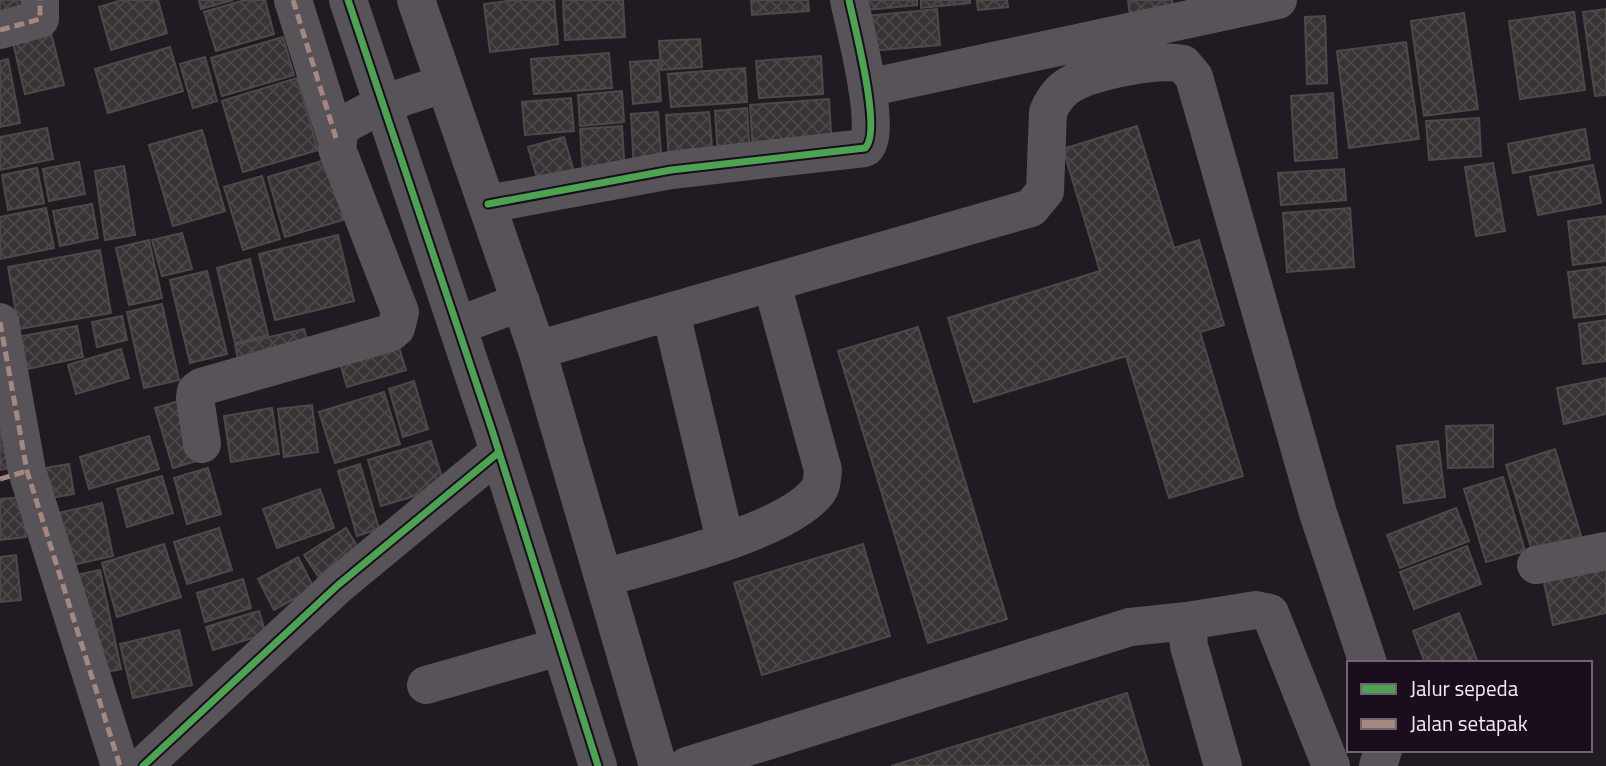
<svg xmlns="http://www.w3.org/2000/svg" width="1606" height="766" viewBox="0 0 1606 766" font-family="'Titillium Web',sans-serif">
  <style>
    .building { fill: url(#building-cross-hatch); stroke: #4f4849; stroke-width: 2 }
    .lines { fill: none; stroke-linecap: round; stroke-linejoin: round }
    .minor { stroke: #585359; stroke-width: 38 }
    .quiet { stroke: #a5887d; stroke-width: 5; stroke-dasharray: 10 5; stroke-linecap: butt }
    .cycleway-casing { stroke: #1a0d1c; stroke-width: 11 }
    .cycleway { stroke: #4ca352; stroke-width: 7 }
  </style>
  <defs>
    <pattern id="building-cross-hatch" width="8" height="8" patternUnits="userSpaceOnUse" patternTransform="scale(1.75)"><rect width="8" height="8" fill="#3a3335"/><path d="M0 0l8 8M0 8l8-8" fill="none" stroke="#4d4749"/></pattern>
  </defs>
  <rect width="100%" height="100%" fill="#211a22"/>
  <path class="building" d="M0,0H35L0,28Z
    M122,0H158L167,33L111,50L99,7Z
    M199,0H233L201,9Z
    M245,0H265L274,34L216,51L204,12Z
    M516,0H554L558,44L490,52L484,4Z
    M563,0H623L625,37L565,40Z
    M751,0H808L809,11L752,15Z
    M866,0H917V5L867,10Z
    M921,0H970V3L921,8Z
    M977,0H1007L1008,7L978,10Z
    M1128,0H1172L1174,12L1130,17Z
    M937,9L940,45L870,51L867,16Z
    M1606,9V95L1595,96L1583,12Z
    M1574,12L1585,90L1520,99L1509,21Z
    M1464,13L1478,109L1424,116L1411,21Z
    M1325,16L1327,83L1307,84L1305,17Z
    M51,33L64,85L25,94L13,43Z
    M283,37L294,75L222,96L211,58Z
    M700,39L702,67L661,70L659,41Z
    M1406,42L1419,139L1349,148L1337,51Z
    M170,47L183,91L108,113L95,69Z
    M609,53L612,88L534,94L531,59Z
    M821,56L823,94L759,98L756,61Z
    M205,57L217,101L193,108L180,64Z
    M8,59L20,123L0,127V61Z
    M658,60L661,101L633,104L630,62Z
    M745,68L747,102L671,107L668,74Z
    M297,78L318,150L243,172L222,101Z
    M622,91L624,122L580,126L578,95Z
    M1333,93L1337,158L1295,161L1291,96Z
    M571,98L574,131L525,135L522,102Z
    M829,99L832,147L753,151L750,105Z
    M747,108L750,154L718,157L715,111Z
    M658,112L662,169L634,171L631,114Z
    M709,112L713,158L669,161L666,115Z
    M1479,118L1481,156L1429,160L1426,121Z
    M622,126L625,175L583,177L580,129Z
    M1137,126L1174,248L1199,240L1224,325L1200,332L1243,476L1169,498L1126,356L974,402L948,318L1100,271L1063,149Z
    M47,128L53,159L0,170V137Z
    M1585,129L1590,159L1513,173L1508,144Z
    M202,130L225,211L173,226L149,145Z
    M564,137L574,172L538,181L528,147Z
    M329,159L346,219L285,237L268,177Z
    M79,162L85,194L49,201L43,169Z
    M1493,163L1505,231L1476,236L1465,167Z
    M1593,165L1601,203L1538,215L1530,177Z
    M124,166L135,235L105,240L95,171Z
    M37,168L44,203L8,210L2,175Z
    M1344,169L1346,200L1281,205L1278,173Z
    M262,176L280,239L243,250L224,187Z
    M92,204L98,238L60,246L53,211Z
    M46,208L54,248L0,259V217Z
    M1350,208L1354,267L1287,272L1283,213Z
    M1606,216V261L1573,265L1568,221Z
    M182,233L192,269L162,276L152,240Z
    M338,235L354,301L275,320L259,254Z
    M149,240L162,298L129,305L116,248Z
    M100,250L111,313L19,329L8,267Z
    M250,259L268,335L235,343L217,268Z
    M1606,267V314L1574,318L1568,272Z
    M207,271L227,354L190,363L170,280Z
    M162,304L179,380L144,388L127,312Z
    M122,316L127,340L97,347L92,322Z
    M1606,320V361L1583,364L1579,324Z
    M77,326L83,357L18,371L11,338Z
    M918,327L1007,619L928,643L838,351Z
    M304,329L311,354L241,372L235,345Z
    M397,341L406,370L347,387L339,359Z
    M121,349L129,378L76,394L68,365Z
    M1606,378V414L1564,424L1557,388Z
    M414,381L428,429L403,437L389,389Z
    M384,392L400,444L335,463L319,412Z
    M186,399L203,459L173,468L155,408Z
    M312,405L318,452L284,457L278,409Z
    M272,408L279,454L231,462L224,416Z
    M1493,425V467L1448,468L1446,426Z
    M10,430L16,467L0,470V432Z
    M149,436L159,469L89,489L80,457Z
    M431,441L445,487L381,506L368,460Z
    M1438,441L1445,497L1404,503L1397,446Z
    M1555,449L1582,539L1533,554L1506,465Z
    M69,464L74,494L38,500L33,470Z
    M360,464L379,529L357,536L338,471Z
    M208,468L221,514L187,524L174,478Z
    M162,476L173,513L127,527L117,489Z
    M1503,477L1525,551L1486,562L1464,489Z
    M320,489L334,528L277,548L263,509Z
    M22,497L26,537L0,540V499Z
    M102,503L113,556L59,568L46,516Z
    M1456,508L1469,541L1400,568L1387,535Z
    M219,528L232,570L187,584L174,542Z
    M346,528L359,549L318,576L304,555Z
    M164,544L181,597L117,617L102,563Z
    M863,544L890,636L762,675L734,583Z
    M1467,546L1481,584L1414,609L1400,572Z
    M16,555L21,600L0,602V557Z
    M298,557L314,588L274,610L258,579Z
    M1606,563V613L1553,625L1543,578Z
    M100,570L121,669L92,675L71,576Z
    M243,579L251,608L205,622L197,593Z
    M259,611L266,634L213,650L206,627Z
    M1459,613L1478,663H1425L1413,631Z
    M179,630L192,685L133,698L120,644Z
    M1127,693L1149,766H891Z"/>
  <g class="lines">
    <path class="minor" d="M293,0L336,138
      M348,0L492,430L598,766
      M416,0L537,350L658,766
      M0,30L40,19V0
      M867,88L1278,0
      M488,204L671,170L865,148C883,133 854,25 849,0
      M671,313L725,540
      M0,322L27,471L120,766
      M457,326L521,302
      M537,350L1031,208L1045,191L1048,112C1053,100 1061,89 1073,83C1095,71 1158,58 1183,64L1194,77L1318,513L1368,663
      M202,444L195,398L196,391L201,387L390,333L396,328L400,312L337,149L340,127L382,104L443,84
      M1536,565L1606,551
      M604,578C656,562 786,533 818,491C822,486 822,477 823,470L772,284
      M1187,621L1256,610L1270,613L1331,766
      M426,685L559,647
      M143,766L338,585L498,453
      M687,766L1130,627L1187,621L1189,646L1223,766
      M1378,766L1383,750"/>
    <path class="quiet" d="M293,0L336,138
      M0,30L40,19V0
      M0,322L27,471L120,766
      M0,479L27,471"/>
    <g class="cycleway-casing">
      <path id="cycleway" d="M348,0L492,430L598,766
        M488,204L671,170L865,148C883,133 854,25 849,0
        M143,766L338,585L498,453"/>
    </g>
    <use href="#cycleway" class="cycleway"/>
  </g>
  <rect x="1347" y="661" width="245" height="91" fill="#1a0d1c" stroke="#716573" stroke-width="2"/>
  <rect x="1361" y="684" width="35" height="10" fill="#4ca352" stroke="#716573" stroke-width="2"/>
  <text x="1410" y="696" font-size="21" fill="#f3eaf5">Jalur sepeda</text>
  <rect x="1361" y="719" width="35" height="10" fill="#a5887d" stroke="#716573" stroke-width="2"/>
  <text x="1410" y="731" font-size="21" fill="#f3eaf5">Jalan setapak</text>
</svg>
